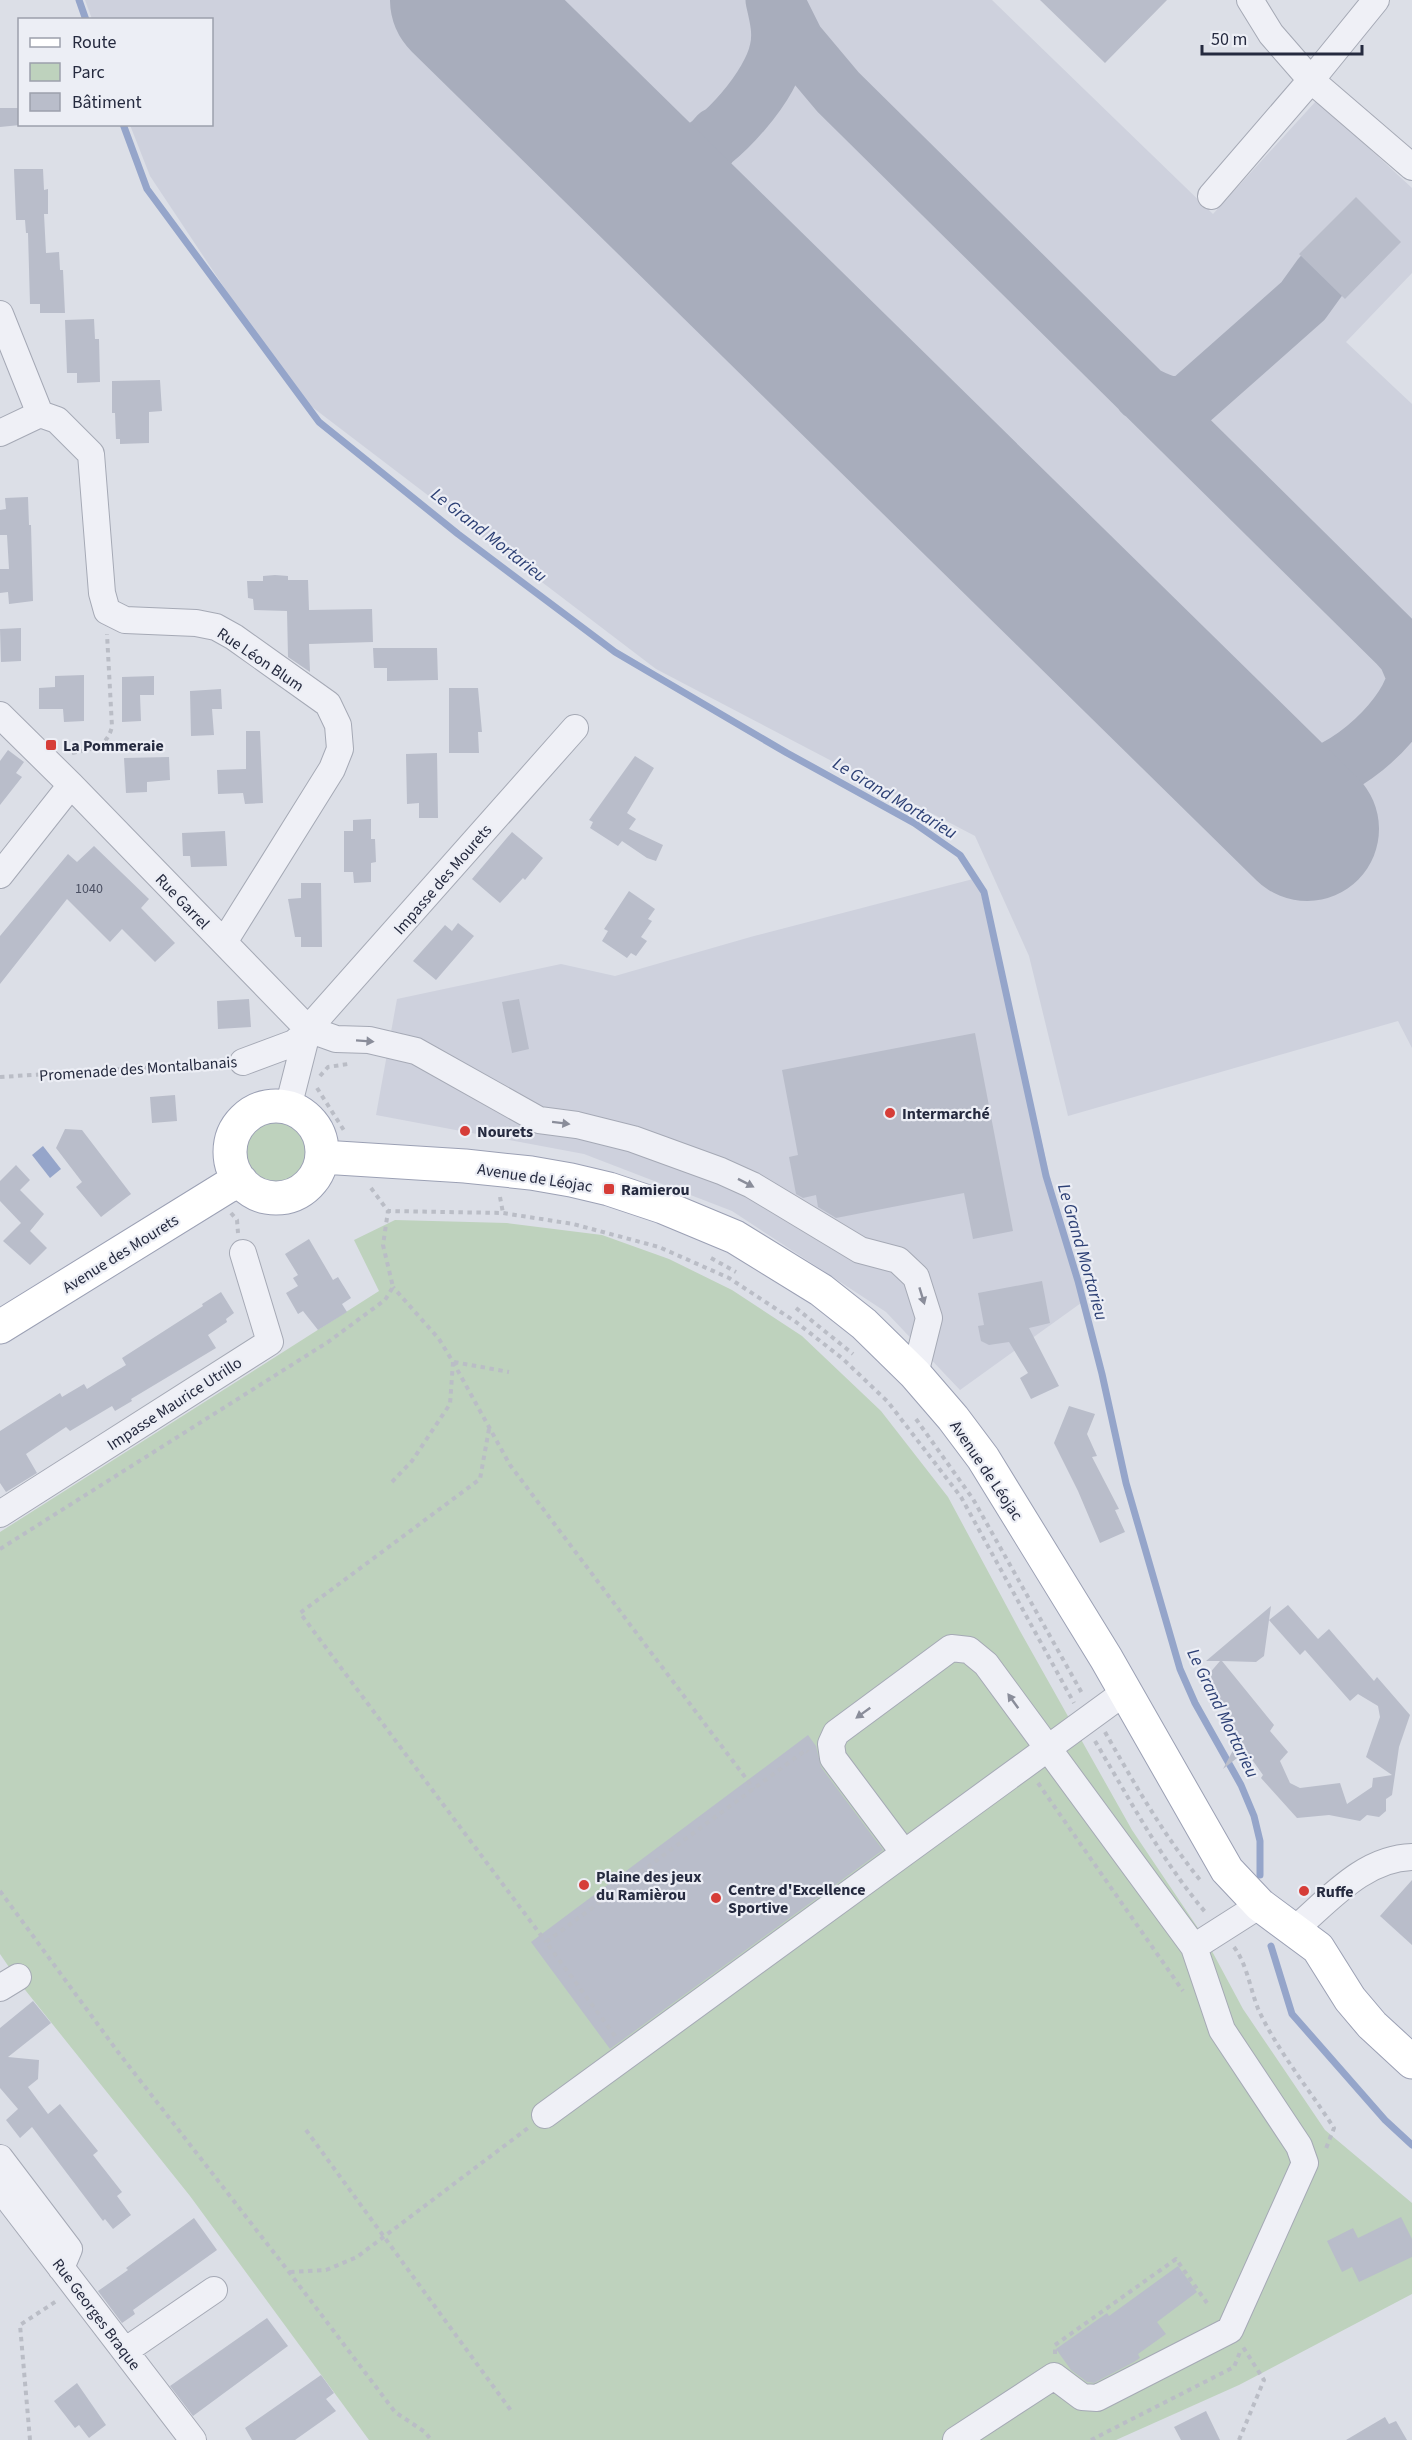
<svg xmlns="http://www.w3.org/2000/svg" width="1412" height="2440" viewBox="0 0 1412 2440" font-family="'Source Sans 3',sans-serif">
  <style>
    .built { fill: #ced1dd }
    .green { fill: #bed2bd }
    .water { fill: #95a5ca }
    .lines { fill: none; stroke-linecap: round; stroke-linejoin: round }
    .stream { stroke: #95a5ca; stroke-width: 7 }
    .taxiway { stroke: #a8adbc; stroke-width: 57 }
    .runway { stroke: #a8adbc; stroke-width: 144 }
    .building { fill: #b9bdca; fill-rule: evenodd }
    .minor-casing { stroke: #a5a9b5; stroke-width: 28 }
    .major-casing { stroke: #9ba0b4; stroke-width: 35 }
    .path { stroke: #babdc6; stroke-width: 4; stroke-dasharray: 4.5 4.5; stroke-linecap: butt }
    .minor { stroke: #eff0f6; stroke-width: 26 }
    .major { stroke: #fff; stroke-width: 33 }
    .oneway { fill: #8a8d9a }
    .poi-dot { fill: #d63d38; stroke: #eceef5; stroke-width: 2 }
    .labels { text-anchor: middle; stroke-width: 4.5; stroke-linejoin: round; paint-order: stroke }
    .number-label { font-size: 14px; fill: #4a4f62 }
    .street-label { font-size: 16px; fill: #252a3f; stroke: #eceef5 }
    .poi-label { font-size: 16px; font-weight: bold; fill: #252a3f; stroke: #eceef5; text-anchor: start }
    .water-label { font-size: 18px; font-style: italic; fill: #2d4075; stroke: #eceef5 }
  </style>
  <rect width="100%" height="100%" fill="#dcdfe7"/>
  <path class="built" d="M85,0H992L1213,214L1317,100L1412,188V273L1346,342L1412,404V1048L1398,1021L1068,1116L1029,956L975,836L656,669L295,394L150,176L130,125L212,124V20L92,19Z
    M977,878L1081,1303L960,1390L886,1312L732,1211L584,1154L376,1115L397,999L561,964L615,976L754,936Z"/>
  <path class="green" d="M241 1152a35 35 0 1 1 70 0a35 35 0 1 1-70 0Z
    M395,1220L507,1223L602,1235L669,1259L732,1290L802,1336L881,1411L948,1497L1020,1631L1132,1830L1206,1940L1243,2009L1325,2130L1412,2203V2294L1239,2385L1116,2440H369L190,2196L22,1986L0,1954V1532L379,1291L354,1240Z"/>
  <path class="water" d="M43,1146L61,1169L50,1178L32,1155Z"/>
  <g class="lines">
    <path class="stream" d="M79,0L86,20
      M123,124L147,189L319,422L458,534L615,652L787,753L914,823L960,855L984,892L1046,1176L1078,1281L1102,1374L1126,1483L1180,1669L1195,1703L1241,1785L1254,1816L1260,1841V1875
      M1271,1946L1292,2014L1385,2120L1412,2145"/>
    <path class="taxiway" d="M775,0L796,42L838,92L1398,645L1406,654L1412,668
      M552,88C570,105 618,156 639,161C655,164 674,163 689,156C722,142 771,86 778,50C782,33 778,17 774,0
      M715,249C699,203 679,176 718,135
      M1142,393C1159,402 1172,409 1190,401L1303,301L1321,276
      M1190,715C1215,737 1242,768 1275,778C1324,793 1395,732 1412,689"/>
    <path class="runway" d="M462,0L1307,829"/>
  </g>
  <path class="building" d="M1040,0H1167L1105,63Z
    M0,108H20V125L0,127Z
    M14,169H43L44,190L48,189V214H44L46,253L59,252L60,270H63L65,313H40V304H30L28,233H26L25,220H16Z
    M1356,197L1401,242L1345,299L1299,254Z
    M94,319L95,339H99L100,382L77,383V373H67L65,320Z
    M160,380L162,411L149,412V443L120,444V439H116L115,413H112V381Z
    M28,497L29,525H31L33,601L9,604L8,592L0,593V569H9L7,535H0V510L6,509L5,498Z
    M275,575L288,576V580H308L309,610L372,609L373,642L309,644L310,672L288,657L287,611L254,610L253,599L248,598L247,581H263V576Z
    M21,628V661L1,662L0,629Z
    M373,648H437L438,680L387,681V668H374Z
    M84,675V721L64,722L63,709H39V688L55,687V676Z
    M154,676V695H140L141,721L122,722V677Z
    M449,688H478L482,732H478L479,753H449Z
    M221,689L222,709H212L214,735L191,736L190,691Z
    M246,731H260L263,803L245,804L243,793L218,794L217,770L246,769Z
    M8,750L24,762L16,773L22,777L0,805V761Z
    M437,753L438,818H419V803L407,804L406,754Z
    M635,756L654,768L627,813L636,819L629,829L663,845L656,861L647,858L622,841L618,846L590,828L593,822L589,820Z
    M169,757L170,780L147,782V792L126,793L124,758Z
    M371,819V839H375L376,862L371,863V882L354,883L353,872H344V831H353V820Z
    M225,831L227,866L191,867L190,856H183L182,833Z
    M512,832L543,858L525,880L523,878L500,903L472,879Z
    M94,846L149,899L141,908L175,943L155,962L122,929L110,942L67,899L0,984V936L68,854L77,862Z
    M301,883H321L322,947H301V937H295L288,899L301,898Z
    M629,891L655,909L648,919L652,921L641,937L647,941L636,956L631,953L627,958L602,941L608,931L604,929Z
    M458,923L474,936L436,980L413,961L445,925L452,931Z
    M249,999L251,1027L218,1029L217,1001Z
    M519,999L529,1049L512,1053L502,1002Z
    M975,1033L1013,1231L973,1239L964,1193L836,1218L818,1207L816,1195L803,1198L796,1194L789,1157L798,1155L782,1070Z
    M175,1095L177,1121L152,1123L150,1097Z
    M65,1129L82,1130L131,1194L101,1217L76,1187L82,1182L56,1148Z
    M16,1165L30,1180L20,1190L44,1214L30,1231L47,1248L30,1265L3,1241L21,1223L0,1201V1181Z
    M309,1239L333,1280L338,1277L351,1298L342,1304L347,1312L318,1330L303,1311L298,1314L286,1293L298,1286L293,1278L298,1275L285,1254Z
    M1042,1281L1050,1323L1029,1328L1059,1386L1031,1399L1020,1378L1028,1373L1009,1342L989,1345L981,1341L978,1326L984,1325L978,1293Z
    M221,1292L234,1313L226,1319L227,1322L208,1335L216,1348L131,1399L132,1401L115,1411L112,1406L70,1431L66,1427L26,1454L37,1473L6,1492L0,1483V1431L60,1393L62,1397L84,1384L87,1389L106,1377L126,1365L122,1358L203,1306L202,1304Z
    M1069,1406L1095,1414L1087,1434L1097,1456L1092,1457L1119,1509L1115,1510L1125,1532L1100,1543L1078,1491L1054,1443Z
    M1288,1605L1318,1639L1329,1629L1374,1681L1377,1677L1410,1715L1399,1747L1392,1795L1386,1799V1811L1379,1817L1367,1815L1360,1821L1329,1815L1297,1818L1261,1778L1263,1775L1246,1751L1223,1769L1239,1739L1225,1722L1231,1715L1202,1682L1220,1661H1206L1271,1606L1269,1620ZM1269,1620L1300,1655L1305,1650L1350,1701L1358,1694L1378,1706L1380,1717L1366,1757L1392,1775L1373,1778L1372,1787L1347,1804L1340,1783L1300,1788L1290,1783L1280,1761L1288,1752L1270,1731L1274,1725L1222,1661L1256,1662L1264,1656Z
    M808,1735L816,1746L821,1767L883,1850L610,2049L531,1942Z
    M1412,1880V1945L1380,1916Z
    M33,2001L51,2023L8,2057L39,2060L38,2079L28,2087L48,2114L60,2104L98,2151L93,2155L122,2192L117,2196L131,2215L113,2229L105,2219L103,2221L32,2127L20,2138L6,2120L18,2109L0,2088V2028Z
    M1401,2217L1412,2239V2257L1359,2282L1352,2267L1342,2272L1327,2241L1353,2228L1358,2238Z
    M194,2218L217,2250L133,2310L135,2314L122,2323L98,2291L128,2270L126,2268Z
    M1178,2266L1197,2292L1157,2322L1166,2334L1138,2354L1140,2358L1134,2362L1094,2383L1087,2382L1071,2370L1056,2349L1107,2313L1109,2316Z
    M267,2318L288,2346L193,2416L170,2386Z
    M321,2375L334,2393L326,2399L336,2411L295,2440H252L245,2428Z
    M77,2383L106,2425L89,2438L79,2425L75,2428L54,2401Z
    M1206,2411L1220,2440H1181L1174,2427Z
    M1385,2417L1389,2424L1396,2421L1407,2440H1346Z"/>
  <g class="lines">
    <g class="minor-casing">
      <path id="minor" d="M1250,0L1271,34L1311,80L1412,167
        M1211,196L1311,80L1376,0
        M0,314L40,414L0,433
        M40,414L57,420L91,454L102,593L107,611L125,620L196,623L216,627L234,637L328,704L338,725L340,749L332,769L224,942
        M0,715L71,785L308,1029L336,1039L369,1040L416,1051L539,1120L577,1125L633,1139L721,1171L752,1185L860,1250L898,1260L916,1277L929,1318L915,1374
        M0,875L71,785
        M243,1062L294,1043L306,1033
        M291,1109V1096L308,1029L575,728
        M0,1514L270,1342L243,1253
        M904,1853L833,1758L831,1744L836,1733L951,1648L969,1650L986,1664L1194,1947
        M1294,1930C1329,1900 1364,1858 1412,1857
        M0,1988L18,1977
        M545,2115L1125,1692
        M0,2158L69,2249L61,2268
        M0,2188L193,2440
        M125,2351L214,2290
        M956,2440L1054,2376L1082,2397L1097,2398L1230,2330L1305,2163L1299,2146L1222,2030L1194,1947L1260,1905"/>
    </g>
    <g class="major-casing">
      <path id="major" d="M230 1152a46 46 0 1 1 92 0a46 46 0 1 1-92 0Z
        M322,1157L465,1166L531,1173L571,1180L609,1189L663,1207L735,1237L821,1290L864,1324L915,1374L953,1418L983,1458L1106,1658L1227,1870L1260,1905L1318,1948L1350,1999L1372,2025L1412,2062
        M0,1327L228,1186L241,1181"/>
    </g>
    <path class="path" d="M72,753C91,749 106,749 112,727L107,634
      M320,1076L328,1067L348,1064
      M0,1077L221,1063
      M317,1088L345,1132
      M371,1188L388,1211L503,1213L573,1224L659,1247L729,1278L796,1322L843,1359L888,1402L961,1497L1074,1703
      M500,1197L503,1213
      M231,1213L237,1220L238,1233
      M711,1258L736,1272
      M796,1308L853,1354
      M453,1362L510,1465L754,1789
      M454,1362L509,1372
      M916,1419L973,1499L1083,1695
      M489,1429L480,1479L300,1613L546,1942
      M392,1482L412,1461L450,1404L453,1362L439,1339L393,1287
      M0,1549L328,1342L385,1300L393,1287L383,1245L388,1211
      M1105,1732C1134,1783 1163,1834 1200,1880
      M1095,1741C1130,1800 1162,1861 1206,1913
      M1038,1783L1183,1991
      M0,1891L118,2052L289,2272L395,2412L425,2432L431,2440
      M1234,1947C1248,1966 1250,1990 1259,2011C1279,2053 1309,2089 1334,2128L1325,2151
      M615,2036L546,1942L806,1750L808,1752
      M306,2130L512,2412
      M290,2272L326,2270L357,2257L528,2128
      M1055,2354V2345L1176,2259L1207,2303
      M30,2440L20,2325L58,2300
      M1091,2440L1234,2367L1240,2352
      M1239,2440L1264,2380L1243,2347"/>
    <use href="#minor" class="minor"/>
    <use href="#major" class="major"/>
  </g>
  <defs><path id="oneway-solid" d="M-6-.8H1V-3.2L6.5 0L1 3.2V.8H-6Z" transform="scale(1.5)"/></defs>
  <g class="oneway">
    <use href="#oneway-solid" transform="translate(365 1041) rotate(4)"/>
    <use href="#oneway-solid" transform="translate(561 1123) rotate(7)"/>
    <use href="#oneway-solid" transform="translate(746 1183) rotate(27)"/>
    <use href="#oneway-solid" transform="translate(922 1296) rotate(73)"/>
    <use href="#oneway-solid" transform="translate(1013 1701) rotate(-126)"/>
    <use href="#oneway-solid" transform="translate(863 1713) rotate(144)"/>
  </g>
  <g class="poi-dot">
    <rect x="45" y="739" width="12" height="12" rx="3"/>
    <circle cx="890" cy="1113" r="6"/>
    <circle cx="465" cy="1131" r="6"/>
    <rect x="603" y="1183" width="12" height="12" rx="3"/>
    <circle cx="584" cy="1885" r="6"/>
    <circle cx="1304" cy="1891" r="6"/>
    <circle cx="716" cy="1898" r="6"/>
  </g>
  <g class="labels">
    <g class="number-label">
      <text x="89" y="893">1040</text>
    </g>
    <g class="street-label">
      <text transform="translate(261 659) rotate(34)" y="6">Rue Léon Blum</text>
      <text transform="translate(442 879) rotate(-49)" y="6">Impasse des Mourets</text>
      <text transform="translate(183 901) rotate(46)" y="6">Rue Garrel</text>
      <text transform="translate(138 1068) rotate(-4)" y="6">Promenade des Montalbanais</text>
      <text transform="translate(535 1177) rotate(9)" y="6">Avenue de Léojac</text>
      <text transform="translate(120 1253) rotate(-32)" y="6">Avenue des Mourets</text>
      <text transform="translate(174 1403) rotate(-33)" y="6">Impasse Maurice Utrillo</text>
      <text transform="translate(987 1470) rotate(56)" y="6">Avenue de Léojac</text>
      <text transform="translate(97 2314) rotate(53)" y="6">Rue Georges Braque</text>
    </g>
    <g class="poi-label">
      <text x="63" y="751">La Pommeraie</text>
      <text x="902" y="1119">Intermarché</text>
      <text x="477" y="1137">Nourets</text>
      <text x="621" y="1195">Ramierou</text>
      <text x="596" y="1882">Plaine des jeux<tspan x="596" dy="18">du Ramièrou</tspan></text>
      <text x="728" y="1895">Centre d'Excellence<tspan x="728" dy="18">Sportive</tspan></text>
      <text x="1316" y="1897">Ruffe</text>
    </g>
    <g class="water-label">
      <text transform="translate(489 535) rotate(38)" y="6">Le Grand Mortarieu</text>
      <text transform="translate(895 798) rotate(31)" y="6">Le Grand Mortarieu</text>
      <text transform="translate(1083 1252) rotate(74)" y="6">Le Grand Mortarieu</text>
      <text transform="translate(1223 1713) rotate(64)" y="6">Le Grand Mortarieu</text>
    </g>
  </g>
  <rect x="18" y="18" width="195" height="108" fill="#eceef5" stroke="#9ca0ac" stroke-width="1.5"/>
  <rect x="30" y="38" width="30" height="9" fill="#ffffff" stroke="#9ca0ac" stroke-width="1.5"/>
  <text x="72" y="48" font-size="18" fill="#252a3f">Route</text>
  <rect x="30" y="63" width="30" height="18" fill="#bed2bd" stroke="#9ca0ac" stroke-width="1.5"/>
  <text x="72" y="78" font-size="18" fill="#252a3f">Parc</text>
  <rect x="30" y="93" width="30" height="18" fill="#b9bdca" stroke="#9ca0ac" stroke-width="1.5"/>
  <text x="72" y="108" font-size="18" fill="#252a3f">Bâtiment</text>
  <path d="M1202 45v9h160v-9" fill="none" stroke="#252a3f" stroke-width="3"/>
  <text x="1211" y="45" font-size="18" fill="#252a3f" stroke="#eceef5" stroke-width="4.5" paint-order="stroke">50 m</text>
</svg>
